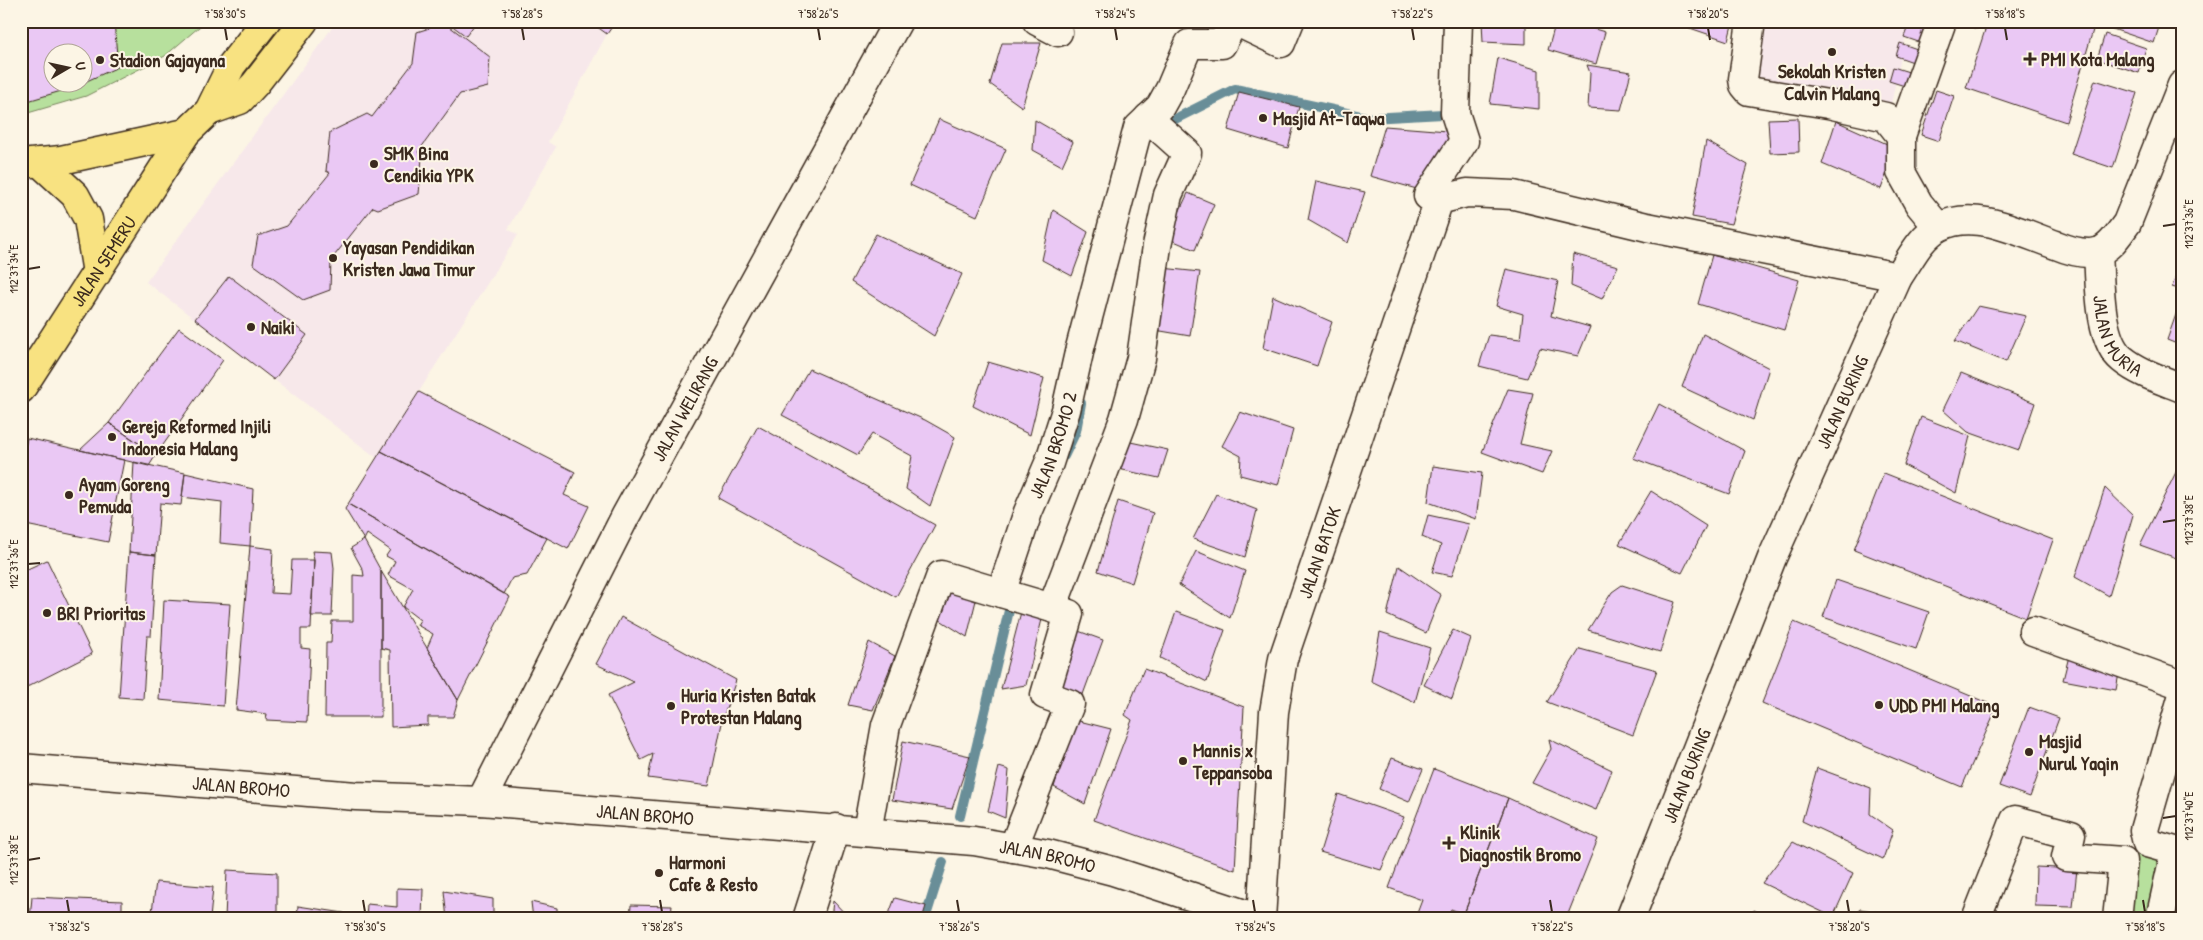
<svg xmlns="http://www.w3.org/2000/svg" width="2203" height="940" viewBox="0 0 2203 940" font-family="'Patrick Hand',sans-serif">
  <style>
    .built { fill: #f7e8ea }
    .green { fill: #b7e09d; stroke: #79855e; fill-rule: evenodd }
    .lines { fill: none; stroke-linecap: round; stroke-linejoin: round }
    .stream { stroke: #698e98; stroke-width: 10 }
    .building { fill: #eac8f4; stroke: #3b2a1e; fill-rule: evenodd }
    .street-casing { stroke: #3b2a1e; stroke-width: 31 }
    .secondary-casing { stroke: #3b2a1e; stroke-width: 31 }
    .primary-casing { stroke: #3b2a1e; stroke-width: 31 }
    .street { stroke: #fcf5e5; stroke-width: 28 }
    .secondary { stroke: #fcf5e5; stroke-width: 28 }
    .primary { stroke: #f8e281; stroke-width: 28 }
    .ticks { fill: none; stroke: #3b2a1e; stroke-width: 2 }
    .poi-dot { fill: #3b2a1e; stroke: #fcf5e5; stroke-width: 2 }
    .labels { text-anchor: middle; stroke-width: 4; stroke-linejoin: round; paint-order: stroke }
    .poi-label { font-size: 19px; font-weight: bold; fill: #3b2a1e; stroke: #fcf5e5; text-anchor: start }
    .street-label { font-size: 19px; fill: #3b2a1e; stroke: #fcf5e5 }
    .neatline { fill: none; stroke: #3b2a1e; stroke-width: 2 }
    .ticks-label { font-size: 12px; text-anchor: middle; fill: #3b2a1e }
  </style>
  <rect width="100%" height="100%" fill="#fcf5e5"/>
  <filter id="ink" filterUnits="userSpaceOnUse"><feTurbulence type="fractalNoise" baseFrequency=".02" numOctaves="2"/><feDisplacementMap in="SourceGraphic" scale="10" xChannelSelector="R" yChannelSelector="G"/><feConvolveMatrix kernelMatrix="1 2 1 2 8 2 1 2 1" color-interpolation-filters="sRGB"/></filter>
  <g filter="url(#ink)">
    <path class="built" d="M337,21H589L607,34L548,142L556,147L508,229L518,235L377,458L146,282Z
      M1767,21H1909L1889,113L1755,82Z"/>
    <path class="green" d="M21,21H206L165,56L86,96L21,115ZM52,52H82V82H52Z
      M2132,853L2165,863L2157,919H2121Z"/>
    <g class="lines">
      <path class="stream" d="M1161,126L1235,89L1370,118L1443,114
        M1064,456L1076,431L1081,403
        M960,816L1012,598
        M925,919L943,862"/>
    </g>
    <path class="building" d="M21,21H114L118,67L71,88L21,103ZM52,52H82V82H52Z
      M446,21H477L466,36Z
      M589,21H616L607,34Z
      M1482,21H1526V44L1483,42Z
      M1556,21H1567L1605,32L1596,64L1548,50Z
      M1689,21H1733L1728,41L1687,27Z
      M1910,21H1927L1934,24L1927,45L1904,37Z
      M1964,21H1980L1977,29L1963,24Z
      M1988,21H2069L2093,30L2066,122L1966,88Z
      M2109,21H2161L2154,43L2107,27Z
      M445,23L490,57L488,87L460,94L418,152L422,157L419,194L378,209L373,207L331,260L330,290L303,300L253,264L258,236L287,226L330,173L326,171L330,132L367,114L372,117L413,63L417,32Z
      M2105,34L2146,48L2139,73L2097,59Z
      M1002,43H1041L1022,107L990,84Z
      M1900,43L1920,50L1916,63L1896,56Z
      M1498,58L1539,70V109L1490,104Z
      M1587,65L1631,72L1621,110L1588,108L1590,73Z
      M1893,67L1912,73L1908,87L1889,81Z
      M2095,80L2137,93L2113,168L2071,154Z
      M1936,90L1954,96L1939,141L1921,135Z
      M1239,92L1299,107L1288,148L1228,130Z
      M1798,118L1799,152L1770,153L1768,119Z
      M939,119L1006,149L977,216L910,185Z
      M1035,120L1073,142L1062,166L1033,150Z
      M1836,121L1896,148L1881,189L1822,164Z
      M1385,126L1460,132L1424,191L1370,176Z
      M1706,141L1748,165L1731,224L1692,217Z
      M1316,181L1365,192L1348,243L1308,220Z
      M1188,193L1214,204L1195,250L1167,238Z
      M1053,210L1088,232L1072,276L1042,260Z
      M876,234L962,274L934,336L851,282Z
      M1573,254L1618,266L1602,299L1571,286Z
      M1712,255L1799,280L1784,330L1698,304Z
      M2182,259V290L2172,287Z
      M1162,268L1200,272L1190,336L1155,330Z
      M1506,269L1558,281L1551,316L1590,327L1578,356L1540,348L1527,378L1479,366L1489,335L1520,339L1523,314L1496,306Z
      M229,276L307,335L274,380L195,319Z
      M1273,296L1332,322L1317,366L1263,348Z
      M1978,306L2026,316L2006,362L1955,341Z
      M2179,306L2182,307V346L2167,340Z
      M179,328L223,360L156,455L109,423Z
      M1703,334L1769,368L1753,420L1682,387Z
      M988,362L1044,378L1030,435L973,406Z
      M809,369L925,420L955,437L930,506L906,489L912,456L872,434L858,455L782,415Z
      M1961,373L2035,403L2019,450L1968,432L1943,410Z
      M1508,389L1533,393L1520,444L1552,451L1542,474L1482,452Z
      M419,392L575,472L564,495L589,506L568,549L381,451Z
      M1659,404L1745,451L1729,494L1633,458Z
      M1240,412L1293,430L1278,485L1240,475L1241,456L1222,446Z
      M1921,417L1970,436L1956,493L1904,465Z
      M109,423L156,455L149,466L80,450Z
      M758,426L935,525L896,597L718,498Z
      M27,438L124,460L108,542L21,524V467Z
      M1121,440L1168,450L1159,478L1114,468Z
      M381,451L547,538L527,575L512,578L504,594L348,504Z
      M2182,460V560L2140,545Z
      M134,462L185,473L181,505L160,503L156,555L129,552Z
      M1433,466L1482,473L1476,519L1428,502Z
      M185,473L253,489L250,546L220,543L222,502L182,497Z
      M1884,473L2053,540L2026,618L1854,550Z
      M2105,488L2133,515L2109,596L2075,577Z
      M1651,491L1706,526L1682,573L1619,544Z
      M1216,494L1257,510L1245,557L1193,539Z
      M1118,501L1153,513L1132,583L1098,571Z
      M348,504L510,597L458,700L427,648L433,634L417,625L420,620L403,607L413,589L388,575L395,561L386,556L390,550L367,534L364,540L345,509Z
      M1428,515L1469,524L1452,576L1432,572L1441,545L1422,537Z
      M364,540L381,571V717H325L326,643H331L332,621H353V575L364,576L363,570L351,548Z
      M250,546L273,549L271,593L290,594L292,560H314L311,629H301V648L310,649L307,722L266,720L267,714L236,710Z
      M312,551L332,552L334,568L332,616H311L314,560Z
      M1196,551L1245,571L1230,618L1179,585Z
      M129,552L156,555L151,636H147L143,699L119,697Z
      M47,560L92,654L27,687L21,675V572Z
      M1399,566L1441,595L1426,633L1387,615Z
      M381,571L458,700L453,717H428V725L391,727L390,650L381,648Z
      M1836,580L1929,612L1916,649L1823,617Z
      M945,585L979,588L967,637L937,618Z
      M1622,585L1675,602L1660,652L1588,630L1612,592Z
      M164,600L230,604L223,706L159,700Z
      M1045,607L1026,685L1001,689L1021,612Z
      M1176,612L1225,630L1207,682L1160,658Z
      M621,617L736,680L723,718L709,786L648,778L653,754L641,760L608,695L634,682L596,664Z
      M1794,622L1997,707L1962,787L1762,703Z
      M1070,628L1103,640L1081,700L1051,691Z
      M1453,630L1471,638L1452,699L1424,685Z
      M1380,632L1430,648L1415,702L1371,681Z
      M869,642L895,656L873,710L848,705Z
      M1580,649L1657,670L1633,735L1547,702Z
      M2069,656L2119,673L2116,690L2063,680Z
      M1144,669L1244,707L1235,870L1094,820L1132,720L1125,715Z
      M2029,707L2059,718L2030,797L1999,786Z
      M1075,720L1111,729L1085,804L1054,787Z
      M1549,739L1612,770L1596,810L1532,783L1551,749Z
      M903,741L970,756L952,809L892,800Z
      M1392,758L1423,769L1409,802L1379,789Z
      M999,767L1009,770L1005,818L988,811Z
      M1817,768L1871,788L1870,814L1893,830L1883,859L1802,821Z
      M1434,769L1508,798L1464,914L1451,909L1447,919H1425L1416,916L1422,900L1389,888Z
      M1338,794L1404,817L1381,870L1320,852Z
      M1508,798L1598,839L1566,919H1462Z
      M1793,842L1853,873L1833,917L1762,883Z
      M2036,867L2077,869L2073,907L2035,906Z
      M227,870L277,873V919H225Z
      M156,882L213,887L210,919H151Z
      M397,888L423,889L422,919H366L367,904L397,907Z
      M444,891L493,899V919H447Z
      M32,897L122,901V919H30Z
      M895,898L926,906L922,919H887Z
      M833,901L850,919H831Z
      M531,902L557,908V919H533Z
      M631,905L672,906L670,919H630Z
      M298,906L344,913V919H297Z
      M1860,909L1911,917L1857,919Z
      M1754,910L1771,919H1749Z"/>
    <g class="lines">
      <g class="street-casing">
        <g id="street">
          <path d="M1037,21L1058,32"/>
          <path d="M1235,21L1281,43L1290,21"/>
          <path d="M1751,21L1743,79L1744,85L1749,91L1828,104L1886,117L1901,136V172L1919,204L1938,227"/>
          <path d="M1901,136L1942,21"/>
          <path d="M1428,196L1464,141L1455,113L1458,21"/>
          <path id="s1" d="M2098,252C2100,280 2098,340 2122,359C2139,373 2162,380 2182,388"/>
          <path d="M1001,593L1052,608L1124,419L1141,358L1157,246L1168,195L1187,153L1148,118"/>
          <path d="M2033,631L2182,685"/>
          <path d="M2182,698L2144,830L2147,843L2182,853"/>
          <path id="s2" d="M481,801L625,517L898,21"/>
          <path id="s3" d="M867,832L886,725L941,575L1001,593L1028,512L1049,463L1066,410L1080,348L1138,128L1160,107L1170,89L1189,44H1222L1234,21"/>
          <path d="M1013,848L1070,704L1045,695L1069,614L1052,608"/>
          <path d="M807,919L836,828"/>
          <path id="s4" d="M1261,919L1274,712L1283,659L1439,200L1467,193L1514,195L1647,227L1898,277"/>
          <path d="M1976,919L2015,820L2071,835L2066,857L2123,861L2117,919"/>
          <path d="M2160,919L2175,852"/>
        </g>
      </g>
      <g class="secondary-casing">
        <g id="secondary">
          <path id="s5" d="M21,768L356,796L481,801L974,841L1048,854L1113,871L1260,919"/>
          <path id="s6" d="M1630,919L1772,558L1898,277C1910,260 1920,237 1939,227C1975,208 2021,233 2056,245C2068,250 2084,255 2097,252C2110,249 2120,232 2127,223L2182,85"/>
        </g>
      </g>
      <g class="primary-casing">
        <g id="primary">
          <path d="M209,111L240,100L255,84L304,21"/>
          <path d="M39,162L75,195L88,219L97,273"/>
          <path d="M21,164L61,160L186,133"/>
          <path id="s7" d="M21,389L186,133L209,111L231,66L266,21"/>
        </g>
      </g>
      <use href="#street" class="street"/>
      <use href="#secondary" class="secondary"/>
      <use href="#primary" class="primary"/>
    </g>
  </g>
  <path class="ticks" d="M225,28L227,40M522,28L524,40M818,28L820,40M1115,28L1117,40M1412,28L1414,40M1708,28L1710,40M2005,28L2007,40M2163,226L2176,224M28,269L40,267M2163,522L2176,520M28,564L40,563M2163,818L2176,816M28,860L40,858M67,900L69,912M363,900L365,912M660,900L662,912M957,900L959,912M1253,900L1255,912M1550,900L1552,912M1847,900L1849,912M2143,900L2145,912"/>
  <g class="poi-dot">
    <circle cx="1832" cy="52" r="5"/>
    <path d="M2027.5 51.5h5v5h5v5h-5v5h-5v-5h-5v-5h5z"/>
    <circle cx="100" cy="60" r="5"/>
    <circle cx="1263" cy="118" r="5"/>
    <circle cx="374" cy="164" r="5"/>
    <circle cx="333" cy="258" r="5"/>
    <circle cx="251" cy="327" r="5"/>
    <circle cx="112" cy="437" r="5"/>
    <circle cx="69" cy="495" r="5"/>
    <circle cx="47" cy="613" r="5"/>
    <circle cx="1879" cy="705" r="5"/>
    <circle cx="671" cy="706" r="5"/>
    <circle cx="2029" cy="752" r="5"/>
    <circle cx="1183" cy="761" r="5"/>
    <path d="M1446.5 835.5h5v5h5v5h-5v5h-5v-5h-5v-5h5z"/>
    <circle cx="659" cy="873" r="5"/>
  </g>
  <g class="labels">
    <g class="poi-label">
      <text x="2041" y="66">PMI Kota Malang</text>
      <text x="110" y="67">Stadion Gajayana</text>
      <text x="1832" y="78" text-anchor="middle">Sekolah Kristen<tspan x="1832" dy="22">Calvin Malang</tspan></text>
      <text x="1273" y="125">Masjid At-Taqwa</text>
      <text x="384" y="160">SMK Bina<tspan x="384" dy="22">Cendikia YPK</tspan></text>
      <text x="343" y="254">Yayasan Pendidikan<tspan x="343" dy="22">Kristen Jawa Timur</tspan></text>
      <text x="261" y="334">Naiki</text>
      <text x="122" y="433">Gereja Reformed Injili<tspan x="122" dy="22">Indonesia Malang</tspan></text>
      <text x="79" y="491">Ayam Goreng<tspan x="79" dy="22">Pemuda</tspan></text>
      <text x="57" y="620">BRI Prioritas</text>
      <text x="681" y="702">Huria Kristen Batak<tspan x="681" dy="22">Protestan Malang</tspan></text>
      <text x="1889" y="712">UDD PMI Malang</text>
      <text x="2039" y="748">Masjid<tspan x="2039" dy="22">Nurul Yaqin</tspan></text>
      <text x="1193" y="757">Mannis x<tspan x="1193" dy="22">Teppansoba</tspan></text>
      <text x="1460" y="839">Klinik<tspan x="1460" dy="22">Diagnostik Bromo</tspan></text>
      <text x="669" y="869">Harmoni<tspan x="669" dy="22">Cafe &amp; Resto</tspan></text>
    </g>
    <g class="street-label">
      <text dy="7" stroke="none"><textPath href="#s7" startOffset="152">JALAN SEMERU</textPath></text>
      <text dy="7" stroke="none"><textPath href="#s1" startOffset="89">JALAN MURIA</textPath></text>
      <text dy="7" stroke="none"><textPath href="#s6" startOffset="559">JALAN BURING</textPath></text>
      <text dy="7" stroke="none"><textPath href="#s2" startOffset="442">JALAN WELIRANG</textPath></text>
      <text dy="7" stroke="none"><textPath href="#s3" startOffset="488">JALAN BROMO 2</textPath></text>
      <text dy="7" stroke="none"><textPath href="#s4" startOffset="374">JALAN BATOK</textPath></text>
      <text dy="7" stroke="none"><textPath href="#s6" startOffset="154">JALAN BURING</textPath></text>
      <text dy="7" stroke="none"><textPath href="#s5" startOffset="221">JALAN BROMO</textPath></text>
      <text dy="7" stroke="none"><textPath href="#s5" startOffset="626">JALAN BROMO</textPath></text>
      <text dy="7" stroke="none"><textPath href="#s5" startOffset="1031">JALAN BROMO</textPath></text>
    </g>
  </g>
  <rect width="2203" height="940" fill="none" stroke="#fcf5e5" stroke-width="55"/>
  <g transform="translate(68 68) rotate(81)"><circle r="24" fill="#fcf5e5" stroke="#afa495"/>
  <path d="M0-4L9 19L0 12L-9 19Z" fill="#3b2a1e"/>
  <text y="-8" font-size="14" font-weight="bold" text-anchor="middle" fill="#3b2a1e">U</text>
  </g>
  <rect x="28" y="28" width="2148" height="884" class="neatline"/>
  <g class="ticks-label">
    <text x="225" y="18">7°58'30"S</text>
    <text x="522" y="18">7°58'28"S</text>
    <text x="818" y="18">7°58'26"S</text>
    <text x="1115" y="18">7°58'24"S</text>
    <text x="1412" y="18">7°58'22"S</text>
    <text x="1708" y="18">7°58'20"S</text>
    <text x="2005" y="18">7°58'18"S</text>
    <text transform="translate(2189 224) rotate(-90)" y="4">112°37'36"E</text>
    <text transform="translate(14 269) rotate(-90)" y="4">112°37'34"E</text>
    <text transform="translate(2189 520) rotate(-90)" y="4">112°37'38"E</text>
    <text transform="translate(14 564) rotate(-90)" y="4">112°37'36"E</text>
    <text transform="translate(2189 816) rotate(-90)" y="4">112°37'40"E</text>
    <text transform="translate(14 860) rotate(-90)" y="4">112°37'38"E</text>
    <text x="69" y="931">7°58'32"S</text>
    <text x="365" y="931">7°58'30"S</text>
    <text x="662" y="931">7°58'28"S</text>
    <text x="959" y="931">7°58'26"S</text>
    <text x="1255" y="931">7°58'24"S</text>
    <text x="1552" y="931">7°58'22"S</text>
    <text x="1849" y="931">7°58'20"S</text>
    <text x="2145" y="931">7°58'18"S</text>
  </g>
</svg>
